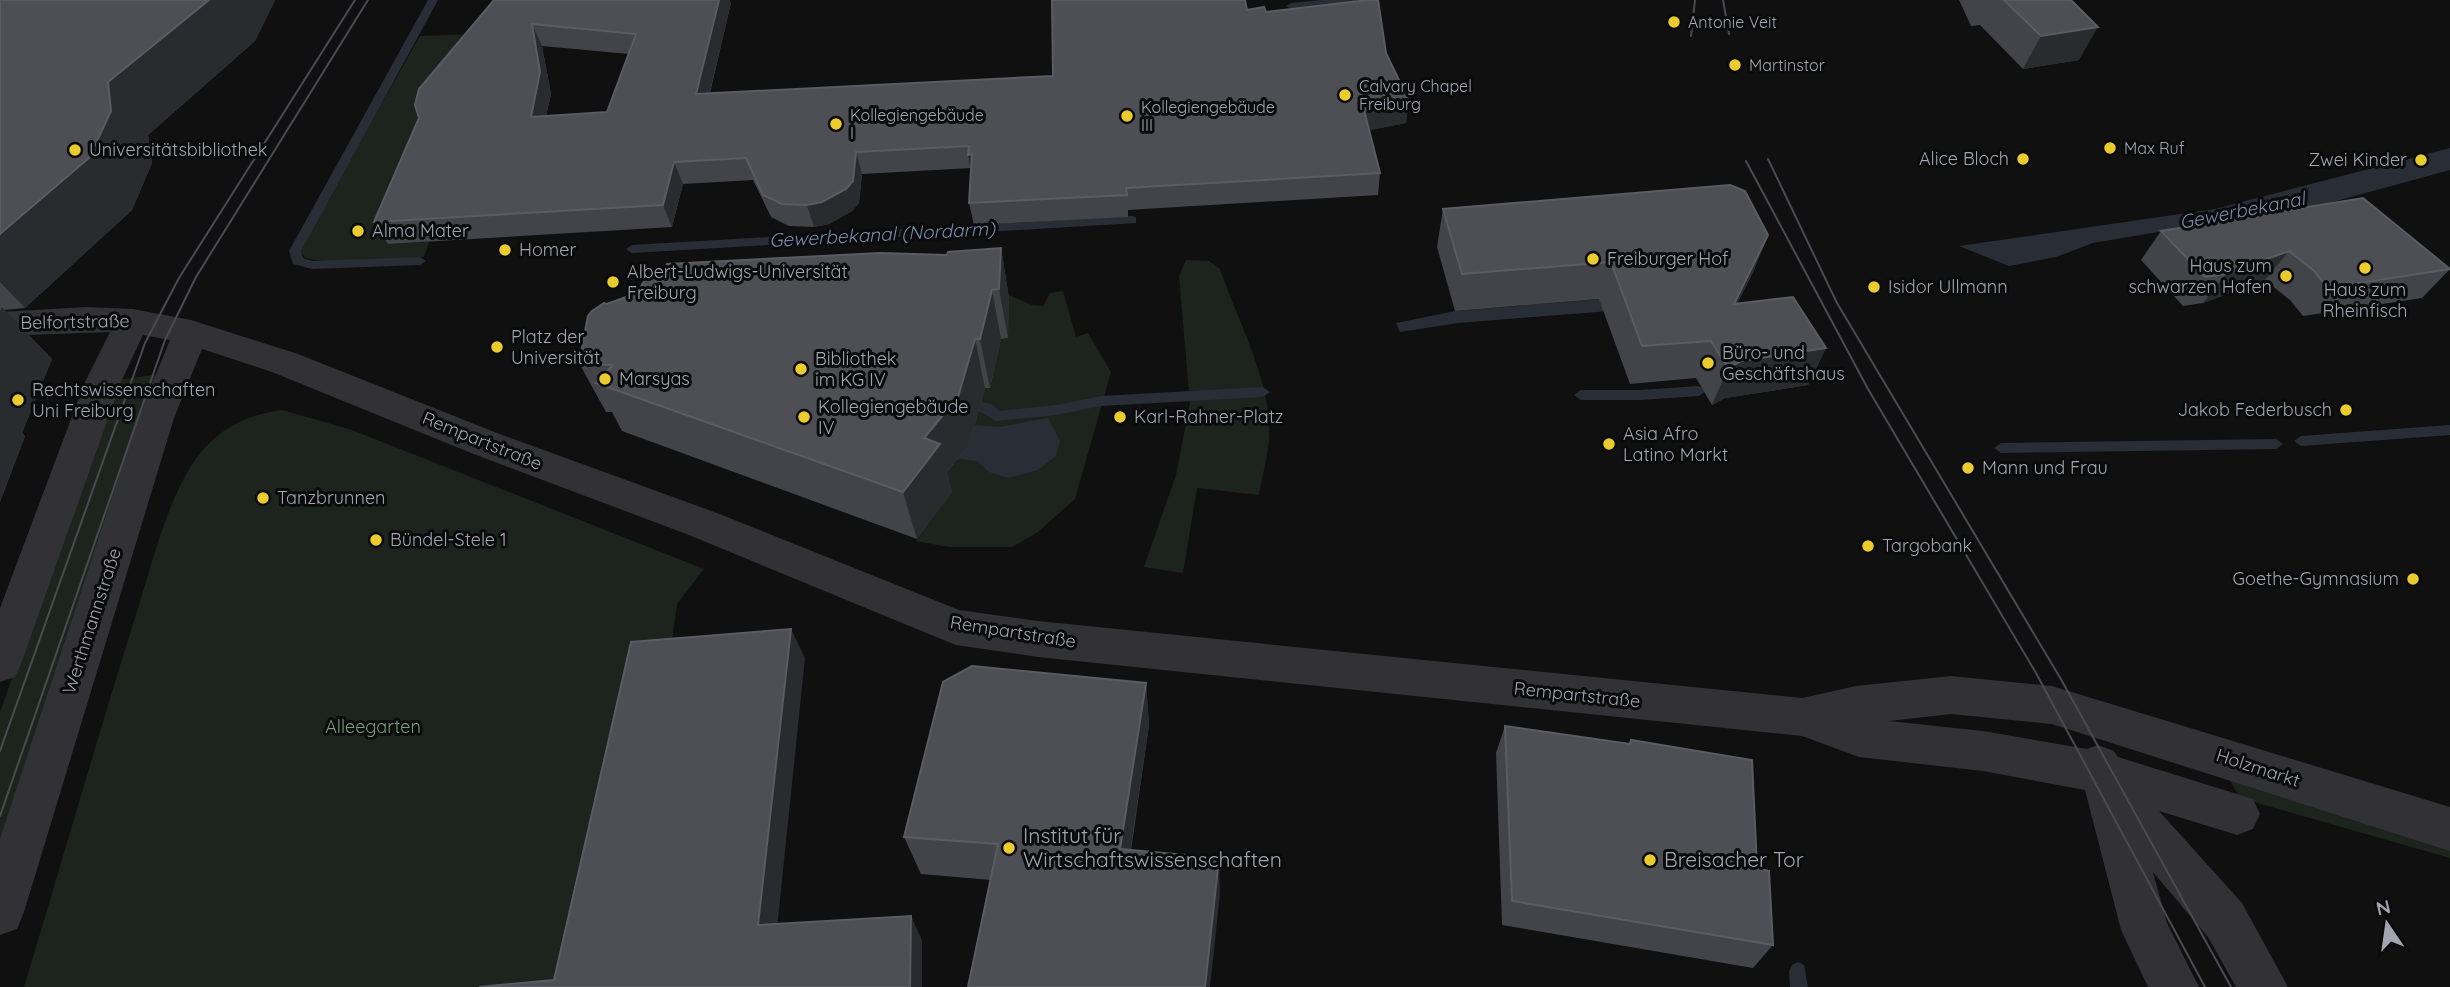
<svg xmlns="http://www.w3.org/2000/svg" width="2450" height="987" viewBox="0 0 2450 987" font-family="Quicksand,sans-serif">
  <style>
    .green { fill: #1d241e }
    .water { fill: #292e36 }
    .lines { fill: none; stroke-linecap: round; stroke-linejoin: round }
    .stream { fill: #292e36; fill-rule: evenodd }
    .street { fill: #313136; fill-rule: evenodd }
    .tram { stroke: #4a4b51; stroke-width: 2 }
    .wall { fill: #434449; fill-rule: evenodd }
    .shaded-wall { fill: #2a2b2e }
    .building { fill: #4d4f54; stroke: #5b5c63; stroke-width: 2; fill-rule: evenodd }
    .poi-dot { fill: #eacc2f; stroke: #0b0b0c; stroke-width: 2.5 }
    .labels { text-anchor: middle; stroke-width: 6; stroke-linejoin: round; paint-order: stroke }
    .far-poi-label { font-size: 16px; fill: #a2a4b2; stroke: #0b0b0c; text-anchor: start }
    .poi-label { font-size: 18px; fill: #a2a4b2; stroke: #0b0b0c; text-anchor: start }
    .street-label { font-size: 18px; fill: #a2a4b2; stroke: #0b0b0c }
    .park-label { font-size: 18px; fill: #799c81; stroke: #0b0b0c }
    .water-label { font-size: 19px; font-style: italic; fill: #798bac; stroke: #0b0b0c }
    .near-poi-label { font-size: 21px; fill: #a2a4b2; stroke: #0b0b0c; text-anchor: start }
  </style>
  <rect width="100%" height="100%" fill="#101011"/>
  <path class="green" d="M479,34L388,244L429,242L424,257L328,262L305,258L301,252L302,244L420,36Z
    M1186,260L1209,261L1220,269C1238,323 1273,382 1269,441C1267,459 1262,477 1259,495L1197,488L1183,573L1144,567L1176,475L1190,403L1179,276Z
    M1063,291L1076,337L1088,333L1111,372L1075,499L1038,532L1012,547H949L916,541L952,492L937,485L957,461L981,388L990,387L991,341L1008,338L1009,295L1032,305L1043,306L1050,293Z
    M160,374L0,853V712L118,380Z
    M282,410L352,430L704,569L677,604L668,670L583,987H24C61,865 96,742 134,621C150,572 164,509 191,466C213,432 243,415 282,410Z
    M2229,779L2450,847V858L2240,798Z"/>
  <path class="water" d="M2450,148V170L2325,204L2093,243L2056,257L2009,266L1959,246L2215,209Z
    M1602,299L1660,307L1458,323L1400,332L1396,323L1455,311Z
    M1048,418L1060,441L1056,456L1038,470L1009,478L989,472L977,461L954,458L970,425L1000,427Z"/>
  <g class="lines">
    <path class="stream" d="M428,0H438L301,251L303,258L312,261L420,257L426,261L420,265L312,269L293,264L289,251Z
      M1321,0H1357L1352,3L1291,9L1286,6L1291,3Z
      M1132,216L1136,217V223L632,253L626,249L632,245Z
      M1699,386L1706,391L1699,396L1640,400H1581L1574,395L1581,390H1640Z
      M1263,387L1270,392L1263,397L1101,406L1056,415L996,421L983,413L971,409L969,405L976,400L993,405L999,411L1056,405L1101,396Z
      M2450,425V435L2301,446L2294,441L2301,436Z
      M2276,439L2283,444L2276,449L2001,453L1994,448L2001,443Z
      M1798,962L1804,965L1808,987H1790L1789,971L1792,965Z"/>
    <path class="street" d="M86,307L133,309L191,320L298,354L497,433L717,513L959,610L1038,621L1802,698L1856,686L1951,676L2052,686L2450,807V851L2052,724L1951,714L1889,721L1983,731L2087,749L2098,745L2114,751L2118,757L2253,799L2260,814L2253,829L2237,835L2159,811L2242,903L2288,987H2236L2208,937L2153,872L2167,923L2199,987H2148L2121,930L2085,790L1983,771L1859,757L1802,736L1038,657L956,645L941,639L689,535L471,453L272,372L202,349L174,418L24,912L17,929L0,935V839L138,418L170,340L143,335L121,382L21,664L15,677L0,682V608L85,382L110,332L0,336V312Z"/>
    <path class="tram" d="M1723,0L1729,34
      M1691,36L1695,0
      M1768,159L1837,303L2062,681L2231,987
      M1746,161L1868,389L2036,673L2205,987
      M0,751L145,343L179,278L355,0
      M0,816L165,340L196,277L368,0"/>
  </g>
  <path class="wall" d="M0,0H275L255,41L148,135L152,163L132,210L25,308L4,310L52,359L22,433L25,436L0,502Z
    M494,0L731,3L710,93L1053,76L1247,10L1266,12L1386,53L1406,123L1369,130L1380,173L1378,195L1128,210V217L974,225L969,203L971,168L862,174L859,203L852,211L829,224L814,227L789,226L771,217L753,180L683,184L672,227L388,244L374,222ZM542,46L629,54L607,112L546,116L551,94Z
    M1959,0H2071L2079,60L2023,69L1980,25L1971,26Z
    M1443,209L1768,235L1753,272L1737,304L1826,348L1808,385L1725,398L1712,405L1696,378L1630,384L1599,299L1455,311L1437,247Z
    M2161,231L2450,269L2422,298L2303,316L2290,300L2265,280L2203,303L2183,306L2141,260Z
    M1001,248L1009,298L1008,338L1001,339L990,388H985L969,445L947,473L952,492L917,539L622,431L612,412H606L579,363L607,304L637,293L662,278L947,255Z
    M1146,683L1149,725L1131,850L1220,894L991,880L921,874L904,837Z
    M1505,726L1757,868L1773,945L1753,968L1502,925L1496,753Z"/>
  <path class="shaded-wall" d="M209,0H275L255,41L148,135L152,163L132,210L25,308L0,282V234L108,82Z
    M719,0H730L731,3L704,116L696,94Z
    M532,24L542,46L551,94L541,139L531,117Z
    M2098,27L2079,60L2023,69L2041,36Z
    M1409,101L1406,123L1362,132L1364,110Z
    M856,152L862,174L859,203L852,211L829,224L814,227L807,205Z
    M972,154V177L968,155Z
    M674,162L683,184L672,227L663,205Z
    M1768,235L1753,272L1718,342L1734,304Z
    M1001,248L1009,298L1008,338L999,289Z
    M2289,251L2265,280L2203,303L2226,274Z
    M992,290L1001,339L990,388L980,339Z
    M2,307L52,359L22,433L25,436L0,502V311Z
    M975,339L985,388L969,445L947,473L952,492L917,539L903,492L924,438Z
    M1826,348L1808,385L1725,398L1712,405L1728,368L1741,361Z
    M791,629L805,658L775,948L758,925Z
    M1146,683L1149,725L1125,886L1120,849Z
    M1219,858L1220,894L1210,987H1205Z
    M911,916L922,940V987H910Z"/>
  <path class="building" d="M0,0H209L108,82L111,111L89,158L0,234Z
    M494,0H719L696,94L1053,76L1052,0H1245L1247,10L1264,7L1266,12L1368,0H1378L1386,53L1409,101L1364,110L1380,173L1126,188L1127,195L969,203L972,154L968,155L969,146L856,152L853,181L846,189L822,202L807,205L782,204L763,195L746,158L674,162L663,205L374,222L419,118L415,105L419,89ZM532,24L636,34L607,112L531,117L540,72Z
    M2004,0H2071L2098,27L2041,36Z
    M1730,185L1745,191L1768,235L1734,304L1793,297L1826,348L1741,361L1728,368L1711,341L1642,346L1611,262L1462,274L1443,209Z
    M2363,198L2450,269L2328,288L2314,271L2289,251L2226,274L2205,277L2161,231Z
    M1001,248L999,289L992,290L980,339H975L958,397L924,438L940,444L903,492L596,383L613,365L579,363L588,316L592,311L604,303L607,304L637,293L646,278H662L667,264L880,253L947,255L948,252Z
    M791,629L758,925L911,916L910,987H479L554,980L631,642Z
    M972,666L1146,683L1120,849L1219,858L1205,987H968L998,844L904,837L943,682Z
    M1505,726L1630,744L1631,740L1752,760L1757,868L1769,871L1773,945L1512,901Z"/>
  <g class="poi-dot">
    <circle cx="1674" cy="22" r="7"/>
    <circle cx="1735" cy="65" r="7"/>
    <circle cx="1345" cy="95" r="7"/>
    <circle cx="1127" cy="116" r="7"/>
    <circle cx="836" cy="124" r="7"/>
    <circle cx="2110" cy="148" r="7"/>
    <circle cx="75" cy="150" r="7"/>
    <circle cx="2023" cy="159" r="7"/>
    <circle cx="2421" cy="160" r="7"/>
    <circle cx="358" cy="231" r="7"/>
    <circle cx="505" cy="250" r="7"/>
    <circle cx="1593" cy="259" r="7"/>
    <circle cx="2365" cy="268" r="7"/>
    <circle cx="2286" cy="276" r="7"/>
    <circle cx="613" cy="282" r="7"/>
    <circle cx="1874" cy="287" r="7"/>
    <circle cx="497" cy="347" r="7"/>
    <circle cx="1708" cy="363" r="7"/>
    <circle cx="801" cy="369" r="7"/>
    <circle cx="605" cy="379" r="7"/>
    <circle cx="18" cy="400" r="7"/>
    <circle cx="2346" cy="410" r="7"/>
    <circle cx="804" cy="417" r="7"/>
    <circle cx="1120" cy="417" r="7"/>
    <circle cx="1609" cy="444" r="7"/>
    <circle cx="1968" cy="468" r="7"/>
    <circle cx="263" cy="498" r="7"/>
    <circle cx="376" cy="540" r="7"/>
    <circle cx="1868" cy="546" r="7"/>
    <circle cx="2413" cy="579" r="7"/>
    <circle cx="1009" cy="848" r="7"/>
    <circle cx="1650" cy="860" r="7"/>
  </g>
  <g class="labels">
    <g class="far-poi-label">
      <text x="1688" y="28">Antonie Veit</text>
      <text x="1749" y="71">Martinstor</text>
      <text x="1359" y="92">Calvary Chapel<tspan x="1359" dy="18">Freiburg</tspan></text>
      <text x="1141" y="113">Kollegiengebäude<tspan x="1141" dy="18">III</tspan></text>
      <text x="850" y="121">Kollegiengebäude<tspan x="850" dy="18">I</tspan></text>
      <text x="2124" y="154">Max Ruf</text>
    </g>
    <g class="poi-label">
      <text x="89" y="156">Universitätsbibliothek</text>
      <text x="2009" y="165" text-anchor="end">Alice Bloch</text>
      <text x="2407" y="166" text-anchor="end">Zwei Kinder</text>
      <text x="372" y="237">Alma Mater</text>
      <text x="519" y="256">Homer</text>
      <text x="1607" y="265">Freiburger Hof</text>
      <text x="2272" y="272" text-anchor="end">Haus zum<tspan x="2272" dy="21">schwarzen Hafen</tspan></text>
      <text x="627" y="278">Albert-Ludwigs-Universität<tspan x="627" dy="21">Freiburg</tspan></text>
      <text x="1888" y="293">Isidor Ullmann</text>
      <text x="2365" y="296" text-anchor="middle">Haus zum<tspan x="2365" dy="21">Rheinfisch</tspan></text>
      <text x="511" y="343">Platz der<tspan x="511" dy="21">Universität</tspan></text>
      <text x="1722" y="359">Büro- und<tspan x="1722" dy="21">Geschäftshaus</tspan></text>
      <text x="815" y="365">Bibliothek<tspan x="815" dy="21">im KG IV</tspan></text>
      <text x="619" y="385">Marsyas</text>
      <text x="32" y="396">Rechtswissenschaften<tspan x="32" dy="21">Uni Freiburg</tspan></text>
      <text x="818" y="413">Kollegiengebäude<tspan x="818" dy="21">IV</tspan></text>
      <text x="2332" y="416" text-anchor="end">Jakob Federbusch</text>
      <text x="1134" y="423">Karl-Rahner-Platz</text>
      <text x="1623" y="440">Asia Afro<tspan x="1623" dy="21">Latino Markt</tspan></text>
      <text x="1982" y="474">Mann und Frau</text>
      <text x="277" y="504">Tanzbrunnen</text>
      <text x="390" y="546">Bündel-Stele 1</text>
      <text x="1882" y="552">Targobank</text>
      <text x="2399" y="585" text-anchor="end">Goethe-Gymnasium</text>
    </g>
    <g class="street-label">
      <text transform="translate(75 322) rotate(-1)" y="6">Belfortstraße</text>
      <text transform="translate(482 441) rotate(22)" y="6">Rempartstraße</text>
      <text transform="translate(92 621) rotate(-72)" y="6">Werthmannstraße</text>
      <text transform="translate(1013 632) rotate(9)" y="6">Rempartstraße</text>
      <text transform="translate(1577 695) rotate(6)" y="6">Rempartstraße</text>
      <text transform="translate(2258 768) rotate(18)" y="6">Holzmarkt</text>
    </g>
    <g class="park-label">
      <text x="373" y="733">Alleegarten</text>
    </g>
    <g class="water-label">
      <text transform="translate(2242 210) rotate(-11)" y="7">Gewerbekanal</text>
      <text transform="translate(882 234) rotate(-3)" y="7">Gewerbekanal (Nordarm)</text>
    </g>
    <g class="near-poi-label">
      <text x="1023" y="843">Institut für<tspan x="1023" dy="24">Wirtschaftswissenschaften</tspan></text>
      <text x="1664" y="867">Breisacher Tor</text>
    </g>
  </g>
  <g transform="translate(2387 924) rotate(347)" stroke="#0b0b0c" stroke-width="5" paint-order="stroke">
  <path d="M0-5L12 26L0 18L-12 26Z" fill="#a2a4b2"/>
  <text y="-10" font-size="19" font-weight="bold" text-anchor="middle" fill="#a2a4b2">N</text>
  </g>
</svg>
